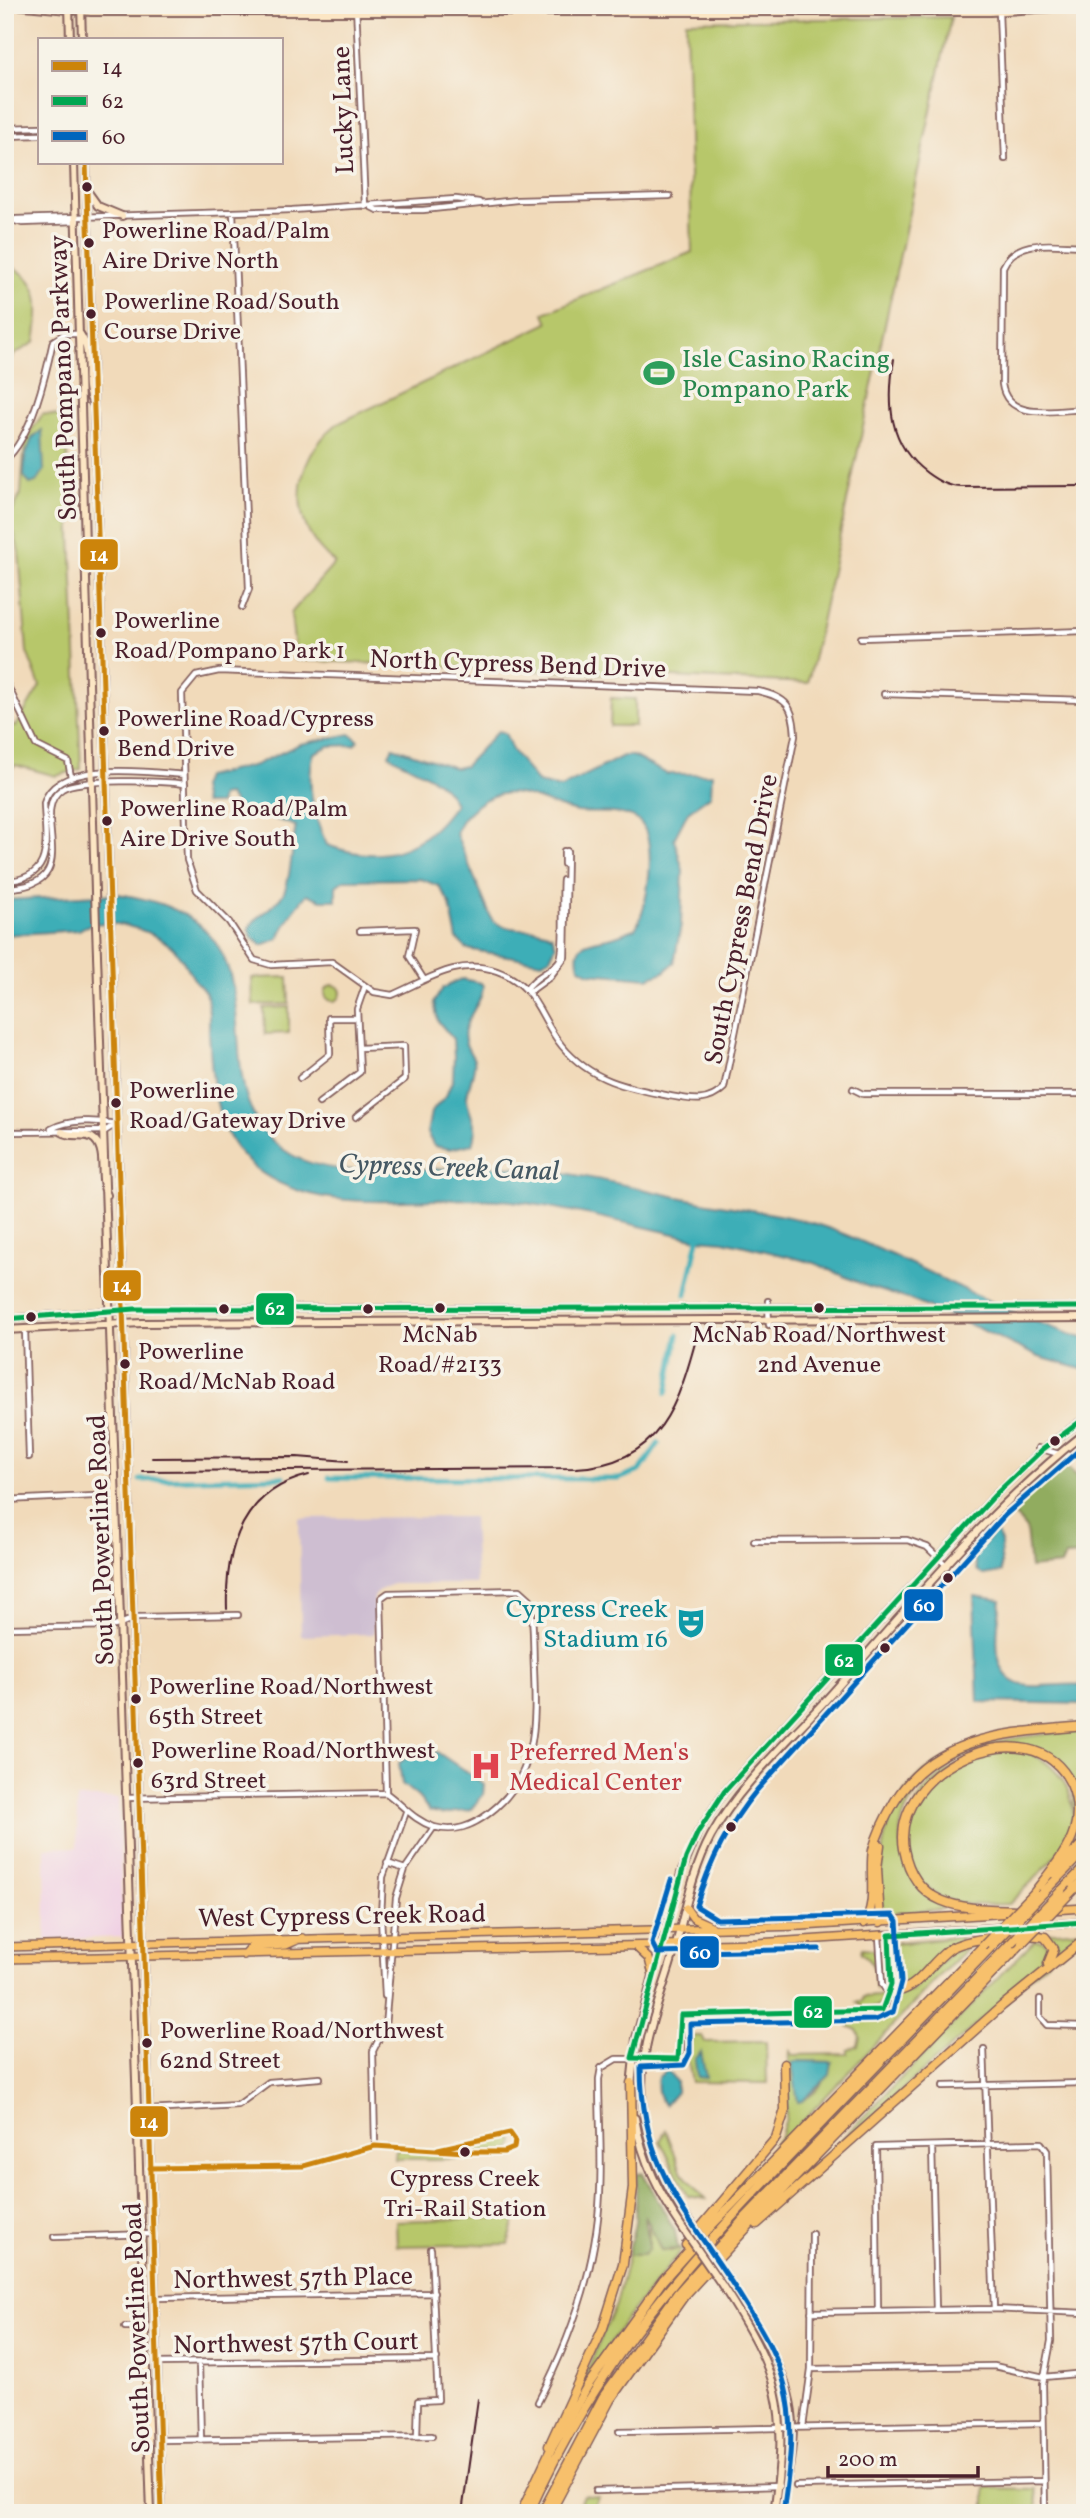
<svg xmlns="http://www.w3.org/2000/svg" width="1090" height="2518" viewBox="0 0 1090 2518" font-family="Vollkorn,serif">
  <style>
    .built { fill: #f0d0e4 }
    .industrial { fill: #cebed1 }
    .green { fill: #b7c76a; stroke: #80734a; stroke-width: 2; fill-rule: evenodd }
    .forest { fill: #91ac5e; stroke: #6e6644; stroke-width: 2 }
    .water { fill: #3daeb7; stroke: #446671; stroke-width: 2 }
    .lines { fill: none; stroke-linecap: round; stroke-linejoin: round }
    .canal { stroke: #3daeb7; stroke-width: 5 }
    .street-casing { stroke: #84605d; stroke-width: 8 }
    .secondary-casing { stroke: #84605d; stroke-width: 10 }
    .primary-casing { stroke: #84605d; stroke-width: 10 }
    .highway-casing { stroke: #84605d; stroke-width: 11 }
    .street { stroke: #fff; stroke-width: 4.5 }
    .secondary { stroke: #fce6c4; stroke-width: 6 }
    .primary { stroke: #f7c06c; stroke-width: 7 }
    .highway { stroke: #f7c06c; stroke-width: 8 }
    .rail { stroke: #4a1f2b; stroke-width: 2 }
    .secondary-bridge-casing { stroke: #84605d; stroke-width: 10; stroke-linecap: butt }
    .highway-bridge-casing { stroke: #84605d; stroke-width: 11; stroke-linecap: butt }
    .secondary-bridge { stroke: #fce6c4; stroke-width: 6 }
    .highway-bridge { stroke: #f7c06c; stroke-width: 8 }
    .bus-1-casing { stroke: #f7f3e8; stroke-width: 10 }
    .bus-2-casing { stroke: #f7f3e8; stroke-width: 10 }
    .bus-3-casing { stroke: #f7f3e8; stroke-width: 10 }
    .bus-1 { stroke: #cc840b; stroke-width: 5 }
    .bus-2 { stroke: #00a651; stroke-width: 5 }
    .bus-3 { stroke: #0065bd; stroke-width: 5 }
    .bus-dot { fill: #4a1f2b; stroke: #f7f3e8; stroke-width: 2.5 }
    .labels { text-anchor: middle; stroke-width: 7; stroke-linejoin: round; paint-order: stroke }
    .bus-label { font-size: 24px; fill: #4a1f2b; stroke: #f7f3e8; text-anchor: start }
    .street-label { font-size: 26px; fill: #4a1f2b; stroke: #f7f3e8 }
    .leisure-label { font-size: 26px; fill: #27864d; stroke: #f7f3e8; text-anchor: start }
    .culture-label { font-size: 26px; fill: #0d838f; stroke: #f7f3e8; text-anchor: end }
    .health-label { font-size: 26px; fill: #be3a42; stroke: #f7f3e8; text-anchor: start }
    .water-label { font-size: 28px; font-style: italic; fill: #455863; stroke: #f7f3e8 }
    .line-badge { stroke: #f7f3e8; stroke-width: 2.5 }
    .badge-label { font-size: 19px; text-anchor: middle; font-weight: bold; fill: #fff }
  </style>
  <rect width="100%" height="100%" fill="#f7f3e8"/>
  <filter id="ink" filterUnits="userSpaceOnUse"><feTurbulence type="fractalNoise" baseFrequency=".0143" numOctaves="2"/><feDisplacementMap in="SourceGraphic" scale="14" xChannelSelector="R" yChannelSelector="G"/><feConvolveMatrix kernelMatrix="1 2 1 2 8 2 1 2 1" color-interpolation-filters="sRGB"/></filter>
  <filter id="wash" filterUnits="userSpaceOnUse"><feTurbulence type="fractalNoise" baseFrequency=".00686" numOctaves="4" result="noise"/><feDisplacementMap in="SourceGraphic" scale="28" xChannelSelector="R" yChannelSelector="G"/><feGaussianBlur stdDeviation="1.57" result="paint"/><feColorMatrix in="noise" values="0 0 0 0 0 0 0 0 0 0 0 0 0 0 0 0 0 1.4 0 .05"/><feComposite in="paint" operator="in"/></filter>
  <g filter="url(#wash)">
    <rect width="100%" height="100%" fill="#f1daba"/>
    <path class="built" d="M77,1798H118L123,1937L46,1940L45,1848L77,1847Z"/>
    <path class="industrial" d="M473,1517L476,1584H393L380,1590L374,1597V1634L301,1636L299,1518Z"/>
    <path class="green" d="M951,17L808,683L296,660L291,613L335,563C286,526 291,461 337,424L548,323L544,313L692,252L686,21Z
      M5,264C43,278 41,306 35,342L15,354L5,366Z
      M43,414L66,417L81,769L56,776L15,765L7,774L5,786V724L16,726L40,686L27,652L19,552L10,517L21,493L25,439Z
      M611,698L635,699V726H610Z
      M288,977L289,1004L253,1005L252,978Z
      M325 993a8 8 0 1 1 16 0a8 8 0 1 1-16 0Z
      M289,1007V1033L265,1034L264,1008Z
      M1085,1730V1829L1076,1839C1071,1820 1078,1793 1069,1775C1032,1702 864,1778 907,1866C913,1880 932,1894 943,1905L942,1909L883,1915C882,1895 880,1875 882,1855C893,1744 998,1739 1085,1730Z
      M999,1751C1007,1751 1018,1749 1026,1752C1064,1765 1086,1807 1064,1844C1051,1866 1027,1885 1009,1904C982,1905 954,1908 931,1891C894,1865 903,1810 932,1783C950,1765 975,1758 999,1751Z
      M1085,1930V1936L1059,1955L1052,1938L1041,1933Z
      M971,1936L959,1937L961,1939L905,1988H895L893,1944L951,1938L896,1942Z
      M1035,1940L1044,1941L1051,1948L1048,1961L842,2143L840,2141Z
      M969,1945L763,2163L781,2135L786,2118L790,2051L793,2055L848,2054V2050L858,2045L860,2037L857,2030L848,2026V2022L888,2013L894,2004V1996L912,1991L951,1952ZM797,2061L832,2062C826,2079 817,2097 798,2101Z
      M862,1948L872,1949L877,1956L879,1985L876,1989C874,1972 877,1963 861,1953Z
      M880,1996L883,2001L877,2007L863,2008L857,2002L862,2001L863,1997Z
      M696,2036H702L705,2042L766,2041L767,2083L692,2082L687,2056L692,2037Z
      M666,2130L682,2173L705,2199L688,2196L660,2141Z
      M510,2133L515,2144L510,2151L465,2152L468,2145Z
      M396,2149L459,2156V2159H395Z
      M516,2217L508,2244L397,2246L396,2221Z
      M649,2222L661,2250L671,2251L684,2247L624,2322L586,2381L583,2379L616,2305L628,2255H644L649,2248Z
      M985,2488L1035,2489L1038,2513H985Z
      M583,2495L598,2497L591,2513H575Z"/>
    <path class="forest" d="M1061,1461L1085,1484V1555L1065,1556L1061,1565L1030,1568L1026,1529L1011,1511L1043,1473Z
      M643,2173L675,2231L678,2249L661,2250L645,2215L649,2248L644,2255H628L635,2223L637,2174Z"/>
    <path class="water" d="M42,430L44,471L36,482L30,484L24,476L25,457L32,438Z
      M498,731L505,733L512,750L538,783L561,788L623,756H633L667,774H712L711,795L688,812L674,839L683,870L681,925L674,963L664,972L648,978L589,973L579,967C572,942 589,942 608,938C617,936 626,932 635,929C648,910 658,840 640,822C626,809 596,814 578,812C545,807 512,777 477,805C466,815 460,819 456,834L492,920C511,935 532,924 552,935L556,945L550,958L542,962L467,949L457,939L450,904L439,886L421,879L344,880L336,886V900H321L307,894L292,913L278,939L262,945L251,937L249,928C258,914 272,909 281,897C291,885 292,844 296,826L236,806L228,795L221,796L219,804H204L201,787L205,777L255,765L300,744L350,734L358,740L355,745L329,746L314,753C305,782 314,818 327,845C381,865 421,853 455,804C442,775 413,771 389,755L393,747L455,768L465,766Z
      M118,894C313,922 180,1091 292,1155C343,1185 450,1163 513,1167C575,1171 637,1189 698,1201C744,1210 793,1214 836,1231C921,1264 998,1312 1085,1339V1370L1039,1357L978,1328L908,1299L866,1286L815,1263L724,1241L698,1239C636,1226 574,1209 511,1201C430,1192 321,1222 254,1167C213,1133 212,1079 209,1031C209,1019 210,1004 206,994C204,989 199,986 196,982C188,970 183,958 172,947C151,929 103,914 79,930L5,935V900Z
      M462,979L481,983L483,986C483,1001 468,1014 465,1030C462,1043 470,1051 474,1060C477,1066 467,1089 467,1097C467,1114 482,1128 472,1144L450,1149L434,1146L427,1133L431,1112L446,1096L453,1079L454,1057L453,1039L438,1021L434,1002L443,988Z
      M995,1530L1001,1542V1572L983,1575L977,1570L974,1559Z
      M974,1596L1001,1600C997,1628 987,1684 1030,1686C1049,1687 1066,1683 1085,1685V1704L978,1702Z
      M437,1752L484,1784L483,1795L470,1810L443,1814L430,1811L418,1797L402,1784L399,1763L407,1757Z
      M701,2052L706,2078L697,2077L695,2060Z
      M797,2061L832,2062L830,2075L802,2101L798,2102L792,2064Z
      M668,2070L676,2082V2092L665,2105C657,2097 657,2087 658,2077Z"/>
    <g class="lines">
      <path class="canal" d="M686,1295L698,1239
        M667,1393L678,1335
        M329,1478L619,1479L640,1471L659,1443
        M140,1480L283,1477"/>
    </g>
  </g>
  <g filter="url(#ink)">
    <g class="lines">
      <g class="street-casing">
        <path id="street" d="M356,5L365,206
          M999,12L1005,159
          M5,128L40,127
          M5,136L40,135
          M371,207L377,210H423L517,200L670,196
          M233,212L249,589L242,607
          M5,218L22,223L77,221
          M16,219L292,210L456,199L479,202
          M1085,246C1055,246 1017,236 1003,267L1002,384C1007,422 1056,410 1085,409
          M5,460C32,437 46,374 53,341L64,334H79
          M861,638L1085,631
          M219,671L758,691C787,697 794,707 795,736L724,1088C708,1104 691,1100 670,1096C628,1088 591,1081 562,1046C539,1018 537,985 497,971C458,957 427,980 392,995L374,992L332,962L271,965L254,960L229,922L197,890L187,860L182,693L196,676Z
          M5,680L36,745L68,761L71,777
          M884,694L1085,700
          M564,864V851
          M5,881C56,879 45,841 44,803C56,759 148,772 184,775
          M5,888C90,887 26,812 62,789C77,778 163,781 185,784
          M360,931L415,929L409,956L423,978
          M526,990C535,975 549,974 559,961C566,952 561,897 563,880
          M528,993L550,977L565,957L567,851
          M300,1078L330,1054L329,1018H357
          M853,1089L863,1094H1085
          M319,1103L360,1072L357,1009L365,986
          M356,1117L405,1079L404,1046L359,1048
          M51,1129C69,1119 97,1120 116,1124
          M5,1132L105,1131L116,1124
          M768,1301L769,1325
          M25,1329L29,1457
          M1038,1448L1059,1454
          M5,1500L116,1495
          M754,1541L907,1540L927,1547L947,1566
          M520,1590L530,1599C534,1622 533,1646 534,1669C536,1724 538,1777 488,1814C472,1826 455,1833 434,1827C413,1820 403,1805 386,1793L381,1598L388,1593Z
          M5,1628L115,1626L137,1617L238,1615
          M127,1798L386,1793
          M387,1863L405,1869
          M879,1936L882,1984L887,1992
          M385,1996L381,1916L383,1877L406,1812
          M1040,1999V2017L1047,2025L1085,2026
          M984,2049L994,2309
          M943,2086L1085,2083
          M149,2110L238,2105L269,2082L320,2078
          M375,2146L373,2051L385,2027L396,1898L405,1869L434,1827
          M932,2146L936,2310
          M150,2168L303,2166L375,2146L465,2152H504L514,2148L515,2140L510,2133L438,2149
          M54,2237L152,2234
          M155,2298L434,2293
          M878,2310L876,2147L1041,2143L1047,2151L1051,2341L1043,2384L1045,2513
          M811,2312L994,2309L1085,2313
          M125,2327H143
          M156,2363L437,2359
          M199,2363L201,2440
          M811,2369L994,2366L1044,2377L1085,2373
          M538,2402C571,2338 597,2265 600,2192C602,2155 599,2117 599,2079L601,2068L616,2059H678L681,2051V2015L882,2010C896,1996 890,1954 889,1935
          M803,2427L811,2369L812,2234
          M619,2431L1043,2423
          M417,2436L418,2401L438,2400L431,2249
          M160,2440L432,2436
          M796,2486L1044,2481
          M596,2491L779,2486"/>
      </g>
      <g class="secondary-casing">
        <path id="secondary" d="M13,5L91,12H990L1085,6
          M69,5L70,40
          M81,5L82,40
          M74,163L96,926L151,2513
          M86,163L162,2513
          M88,192L98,206L122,216
          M80,334C95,355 81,383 93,404
          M62,1132C72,1139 86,1131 95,1140C108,1153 98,1179 107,1195
          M5,1319L135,1309L1085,1307
          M5,1330L142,1323L1085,1318
          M631,2086L636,2038L681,1873L698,1832L724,1792L995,1495L1042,1450L1085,1418
          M635,2118C642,2161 660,2195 684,2230
          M691,2222C655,2172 633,2111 646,2048C652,2016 665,1984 674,1952C685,1913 692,1871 711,1836C741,1782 793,1737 834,1691C914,1602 990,1507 1085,1433
          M731,2282C757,2325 792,2374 793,2426C793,2455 786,2484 782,2513
          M722,2285C780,2375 789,2406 774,2513"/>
      </g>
      <g class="primary-casing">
        <path id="primary" d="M686,1908L693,1918L711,1926
          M1051,1910L1085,1908
          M635,1946L649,1959L653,1975
          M5,1947L802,1926L1011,1913
          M244,1955L251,1947L286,1945L302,1938
          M5,1959L757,1943L1085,1922"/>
      </g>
      <g class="highway-casing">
        <path id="highway" d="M880,1845L877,1868L880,1922
          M1053,1873L1085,1841
          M1073,1890L1085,1879
          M1061,1891L1085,1867
          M1034,1893C1048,1874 1067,1854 1074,1831C1079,1815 1077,1798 1071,1784C1033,1704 890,1768 904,1849C917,1920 982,1906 1034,1911
          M1043,1893L1085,1850
          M864,1923C878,1904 869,1873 873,1850C877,1834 886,1816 895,1801C937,1733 1013,1733 1085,1726
          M888,1993C918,1992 926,1967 948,1950C966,1937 1023,1933 1045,1937L1054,1949L1048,1964
          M757,2224L1002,2006L1085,1939
          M686,2245L776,2138L785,2110L784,2064
          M549,2446L603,2328L623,2264L633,2188L631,2083
          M521,2513L551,2449L588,2385L663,2280L712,2225L983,1946
          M529,2513C599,2356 692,2257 809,2136C870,2072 932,2009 993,1945
          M542,2513L603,2397L677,2294L744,2219L1010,1944
          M550,2513L610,2400L684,2296L753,2221L1022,1943"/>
      </g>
      <use href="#street" class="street"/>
      <use href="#secondary" class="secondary"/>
      <use href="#primary" class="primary"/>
      <use href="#highway" class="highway"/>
      <path class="rail" d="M894,359C887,403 888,444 927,473C938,481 947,486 961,487L1085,486
        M152,1458L297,1457L348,1461
        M142,1471L576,1468C661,1464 679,1403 698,1332
        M227,1609C225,1548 242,1491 309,1475
        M462,2513L478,2399"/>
      <g class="secondary-bridge-casing">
        <path id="secondary-bridge" d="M691,2222L731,2282
          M684,2230L722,2285"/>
      </g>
      <g class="highway-bridge-casing">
        <path id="highway-bridge" d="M1022,1943L1073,1890
          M1010,1944L1061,1891
          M993,1945L1043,1893
          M983,1946L1034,1893"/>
      </g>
      <use href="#secondary-bridge" class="secondary-bridge"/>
      <use href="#highway-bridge" class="highway-bridge"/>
      <g class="bus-1-casing">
        <path id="bus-1" d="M86,163L162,2513
          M150,2168L303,2166L375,2146L465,2152H504L514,2148L515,2140L510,2133L438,2149"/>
      </g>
      <g class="bus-2-casing">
        <path id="bus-2" d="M5,1319L135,1309L1085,1307
          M1085,1418L1042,1450L995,1495L724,1792L698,1832L686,1858L632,2058L678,2059L681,2015L882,2010L891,1985L889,1935L1085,1922"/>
      </g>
      <g class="bus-3-casing">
        <path id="bus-3" d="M671,1880L652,1943L657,1953L819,1949
          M783,2513C789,2471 796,2428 785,2386C778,2357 762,2330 746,2305C694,2220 641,2174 641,2067L684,2065L690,2053V2024L875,2020L893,2012L901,1982L897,1921L893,1915L717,1919L696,1906C709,1863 728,1825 757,1790L1005,1515L1085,1445"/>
      </g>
      <use href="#bus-1" class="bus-1"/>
      <use href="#bus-2" class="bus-2"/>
      <use href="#bus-3" class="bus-3"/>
    </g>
  </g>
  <defs>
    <g id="stadium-bare" transform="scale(2.415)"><path d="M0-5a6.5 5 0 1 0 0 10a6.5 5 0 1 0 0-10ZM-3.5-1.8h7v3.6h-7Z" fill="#2e9e5b" stroke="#f7f3e8" stroke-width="2.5" paint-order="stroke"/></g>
    <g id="theatre-bare" transform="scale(2.415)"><path d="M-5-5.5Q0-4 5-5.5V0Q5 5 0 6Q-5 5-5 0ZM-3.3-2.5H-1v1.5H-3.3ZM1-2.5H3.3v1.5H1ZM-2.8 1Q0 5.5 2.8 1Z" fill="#0f9aa8" stroke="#f7f3e8" stroke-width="2.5" paint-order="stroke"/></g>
    <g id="hospital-bare" transform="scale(2.415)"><path d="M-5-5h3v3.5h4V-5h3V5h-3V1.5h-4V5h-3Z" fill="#e0444e" stroke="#f7f3e8" stroke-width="2.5" paint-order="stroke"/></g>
  </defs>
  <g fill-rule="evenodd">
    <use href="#stadium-bare" x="659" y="373"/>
    <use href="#theatre-bare" x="691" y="1623"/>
    <use href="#hospital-bare" x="486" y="1766"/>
  </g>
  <g class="bus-dot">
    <circle cx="87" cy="187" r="6"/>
    <circle cx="89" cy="243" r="6"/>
    <circle cx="91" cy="314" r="6"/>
    <circle cx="101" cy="633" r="6"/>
    <circle cx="104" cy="731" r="6"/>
    <circle cx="107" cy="821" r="6"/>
    <circle cx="116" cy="1103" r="6"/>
    <circle cx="440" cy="1308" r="6"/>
    <circle cx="819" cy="1308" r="6"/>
    <circle cx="224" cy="1309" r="6"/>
    <circle cx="368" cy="1309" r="6"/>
    <circle cx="31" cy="1317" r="6"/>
    <circle cx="125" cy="1364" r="6"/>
    <circle cx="1055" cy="1441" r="6"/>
    <circle cx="948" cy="1578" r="6"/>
    <circle cx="885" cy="1648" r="6"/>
    <circle cx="136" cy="1699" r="6"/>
    <circle cx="138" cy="1763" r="6"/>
    <circle cx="731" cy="1827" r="6"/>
    <circle cx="147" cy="2043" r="6"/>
    <circle cx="465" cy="2152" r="6"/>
  </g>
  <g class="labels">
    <g class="bus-label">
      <text x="102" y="238">Powerline Road/Palm<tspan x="102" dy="30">Aire Drive North</tspan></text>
      <text x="104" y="309">Powerline Road/South<tspan x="104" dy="30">Course Drive</tspan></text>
      <text x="114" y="628">Powerline<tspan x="114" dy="30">Road/Pompano Park 1</tspan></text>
      <text x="117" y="726">Powerline Road/Cypress<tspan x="117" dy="30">Bend Drive</tspan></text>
      <text x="120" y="816">Powerline Road/Palm<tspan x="120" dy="30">Aire Drive South</tspan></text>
      <text x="129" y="1098">Powerline<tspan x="129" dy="30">Road/Gateway Drive</tspan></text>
      <text x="440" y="1342" text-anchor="middle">McNab<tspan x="440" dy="30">Road/#2133</tspan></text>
      <text x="819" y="1342" text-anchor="middle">McNab Road/Northwest<tspan x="819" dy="30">2nd Avenue</tspan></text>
      <text x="138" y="1359">Powerline<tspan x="138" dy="30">Road/McNab Road</tspan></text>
      <text x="149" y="1694">Powerline Road/Northwest<tspan x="149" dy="30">65th Street</tspan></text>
      <text x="151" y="1758">Powerline Road/Northwest<tspan x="151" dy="30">63rd Street</tspan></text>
      <text x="160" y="2038">Powerline Road/Northwest<tspan x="160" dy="30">62nd Street</tspan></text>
      <text x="465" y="2186" text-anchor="middle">Cypress Creek<tspan x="465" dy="30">Tri-Rail Station</tspan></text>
    </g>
    <g class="street-label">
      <text transform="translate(342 110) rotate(-92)" y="9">Lucky Lane</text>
      <text transform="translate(62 378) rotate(-92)" y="9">South Pompano Parkway</text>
      <text transform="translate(518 663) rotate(2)" y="9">North Cypress Bend Drive</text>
      <text transform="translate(740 919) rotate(-79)" y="9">South Cypress Bend Drive</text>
      <text transform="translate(100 1540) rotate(-92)" y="9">South Powerline Road</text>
      <text transform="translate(342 1915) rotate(-1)" y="9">West Cypress Creek Road</text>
      <text transform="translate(293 2277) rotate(-1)" y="9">Northwest 57th Place</text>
      <text transform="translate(136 2328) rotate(-92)" y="9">South Powerline Road</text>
      <text transform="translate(296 2342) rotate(-1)" y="9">Northwest 57th Court</text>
    </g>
    <g class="leisure-label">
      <text x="682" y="367">Isle Casino Racing<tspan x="682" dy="30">Pompano Park</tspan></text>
    </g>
    <g class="culture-label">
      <text x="668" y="1617">Cypress Creek<tspan x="668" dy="30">Stadium 16</tspan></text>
    </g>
    <g class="health-label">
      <text x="509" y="1760">Preferred Men's<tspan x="509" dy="30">Medical Center</tspan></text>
    </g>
    <g class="water-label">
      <text transform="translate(449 1166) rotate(2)" y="10">Cypress Creek Canal</text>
    </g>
  </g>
  <g class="line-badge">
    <rect x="79" y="538" width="40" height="33" rx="7" fill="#cc840b"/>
    <rect x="102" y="1269" width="40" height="33" rx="7" fill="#cc840b"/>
    <rect x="255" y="1292" width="40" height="34" rx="7" fill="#00a651"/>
    <rect x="903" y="1588" width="41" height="34" rx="7" fill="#0065bd"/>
    <rect x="824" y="1643" width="40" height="34" rx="7" fill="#00a651"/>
    <rect x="679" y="1935" width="41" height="34" rx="7" fill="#0065bd"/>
    <rect x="793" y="1995" width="40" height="34" rx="7" fill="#00a651"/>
    <rect x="129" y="2105" width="40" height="33" rx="7" fill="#cc840b"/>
  </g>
  <g class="badge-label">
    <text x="99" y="561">14</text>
    <text x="122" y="1292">14</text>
    <text x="275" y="1315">62</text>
    <text x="924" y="1612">60</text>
    <text x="844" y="1667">62</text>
    <text x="700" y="1959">60</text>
    <text x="813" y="2018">62</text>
    <text x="149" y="2128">14</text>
  </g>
  <rect width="1090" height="2518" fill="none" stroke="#f7f3e8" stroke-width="28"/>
  <rect x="38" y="38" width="245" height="126" fill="#f7f3e8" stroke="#b29e9c" stroke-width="2"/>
  <rect x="52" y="61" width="35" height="10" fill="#cc840b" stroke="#b29e9c" stroke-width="2"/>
  <text x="102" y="74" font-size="21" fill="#4a1f2b">14</text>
  <rect x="52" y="96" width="35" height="10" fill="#00a651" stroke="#b29e9c" stroke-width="2"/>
  <text x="102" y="108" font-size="21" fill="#4a1f2b">62</text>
  <rect x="52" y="131" width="35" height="10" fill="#0065bd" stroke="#b29e9c" stroke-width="2"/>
  <text x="102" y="144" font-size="21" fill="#4a1f2b">60</text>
  <path d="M828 2466v10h150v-10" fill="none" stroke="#4a1f2b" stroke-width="3.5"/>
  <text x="838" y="2466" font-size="21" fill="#4a1f2b" stroke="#f7f3e8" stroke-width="5" paint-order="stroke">200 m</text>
</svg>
